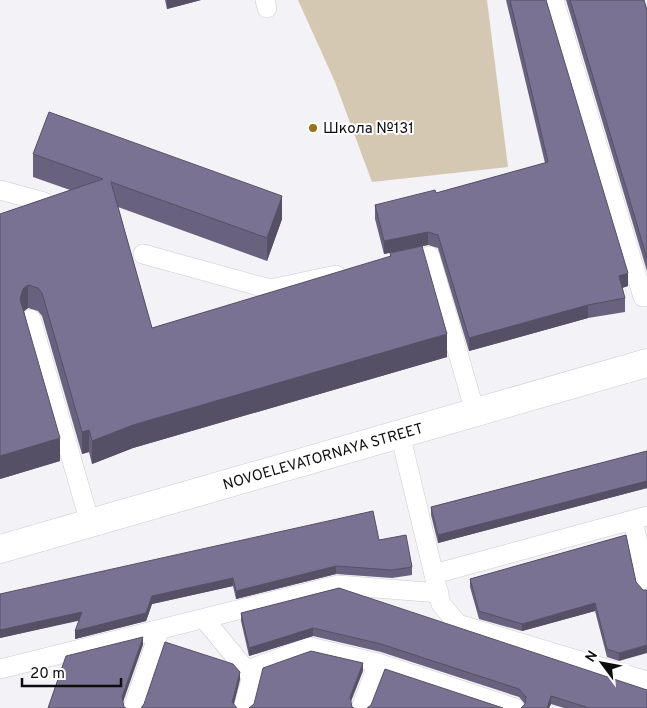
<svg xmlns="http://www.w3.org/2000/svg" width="647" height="708" viewBox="0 0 647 708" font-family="Overpass,sans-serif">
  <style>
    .grass { fill: #d5c8b2 }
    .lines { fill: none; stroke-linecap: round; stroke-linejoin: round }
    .service-casing { stroke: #cbcacf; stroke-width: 20 }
    .minor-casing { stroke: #cbcacf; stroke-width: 29 }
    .service { stroke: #fff; stroke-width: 19 }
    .minor { stroke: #fff; stroke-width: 28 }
    .wall { fill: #69627e }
    .shaded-wall { fill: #555066 }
    .building { fill: #7a7292; stroke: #555066 }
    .poi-dot { fill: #98721d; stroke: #fff; stroke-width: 2 }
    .labels { text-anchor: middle; stroke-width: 4; stroke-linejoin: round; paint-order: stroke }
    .poi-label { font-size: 15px; fill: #0d0c0e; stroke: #fff; text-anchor: start }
    .street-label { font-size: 15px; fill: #0d0c0e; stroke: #fff }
  </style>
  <rect width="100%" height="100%" fill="#f3f2f7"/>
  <path class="grass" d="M298,0H487L508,167L372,182L335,82Z"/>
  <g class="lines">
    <g class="service-casing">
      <path id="service" d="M265,0L267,8
        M554,0L643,297L647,296
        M0,190L44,202
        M143,254L270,289L336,275
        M400,262L430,256L475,412
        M31,319L90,523
        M400,434L441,604L458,624L647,681
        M633,520L647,587
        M434,574L647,516
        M204,619L252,677L243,708
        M0,669L338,585L439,593
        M247,670L310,647L378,663L515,708
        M133,708L160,629
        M361,708L378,663"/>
    </g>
    <g class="minor-casing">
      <g id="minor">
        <path id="s1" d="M0,549L647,363"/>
      </g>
    </g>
    <use href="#service" class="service"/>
    <use href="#minor" class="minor"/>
  </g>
  <path class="wall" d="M165,0H201L167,9Z
    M506,0H546L628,286L622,288L625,298V312L588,318L469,351L438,248L428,245L384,254L375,219V205L436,193L545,163Z
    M566,0H644L647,10V271Z
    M33,154L282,219L267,261L118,207L152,328L390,257V253L447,357L133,448L92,464L89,452L82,454L42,316L38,311L28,308L24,311L60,461L0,479V214L70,190L33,177Z
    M647,451V488L438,543L431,515V507Z
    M626,535L619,661L607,657L595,611L522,631L479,619L470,587V579Z
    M379,540L412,567V575L392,578L336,574L236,599L233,586L152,604L146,621L75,639L79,620L0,638V594Z
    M339,588L647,708H564L551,704L549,708H521L525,704L519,697L381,652L313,636L249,656L241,621V613Z"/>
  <path class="shaded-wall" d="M167,0H201L167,9Z
    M282,196V219L267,261V238Z
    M428,232V245L384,254V241Z
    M628,273V286L619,289V276Z
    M28,285V308L23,312L20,299L23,289Z
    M588,305V318L469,351V338Z
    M447,334V357L133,448L92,464V441L133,425Z
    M89,430V452L82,454V432Z
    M60,438V461L0,479V456Z
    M647,481V488L438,543V535Z
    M336,566V574L236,599V591Z
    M233,578V586L152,604L146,621L75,639V631L152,596Z
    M595,603V611L522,631V624Z
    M82,612V620L0,638V630Z
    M313,628V636L249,656V648Z
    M143,637V645L122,705V697Z
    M647,645V653L619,661V653Z
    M363,663V671L350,704V697Z
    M240,672V680L233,708L232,702Z
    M551,696V704L549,708H547Z"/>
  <path class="building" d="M510,0H546L628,273L619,276L625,298L588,305L469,338L438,235L428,232L384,241L375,205L435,190L436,193L548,162Z
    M570,0H644L647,10V258Z
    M49,112L282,196L267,238L111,182L152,328L391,256L390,253L422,246L447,334L133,425L92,441L89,430L82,432L42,293L38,288L28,285L23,289L20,299L60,438L0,456V214L103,179L33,154Z
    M647,451V481L438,535L431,507Z
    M373,511L379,540L406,535L412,567L392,570L336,566L236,591L233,578L152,596L146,613L75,631L82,612L0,630V594Z
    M626,535L636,582L643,590H647V645L619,653L607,649L595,603L522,624L479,611L470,579Z
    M339,588L647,690V708H589L551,696L547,708H521L525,704L526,697L519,689L381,644L313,628L249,648L241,613Z
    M143,637L122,697L124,707L126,708H48L66,656Z
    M165,642L233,664L240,672L232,702L237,708H141L144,704Z
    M311,651L363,663L350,697L352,707L354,708H249L254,704L263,668Z
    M385,669L503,708H367L371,705Z"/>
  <circle class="poi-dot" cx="313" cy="128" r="5"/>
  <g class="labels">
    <g class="poi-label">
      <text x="323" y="133">Школа №131</text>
    </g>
    <g class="street-label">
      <text dy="5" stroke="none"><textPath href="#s1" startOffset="336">NOVOELEVATORNAYA STREET</textPath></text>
    </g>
  </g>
  <g transform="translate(602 663) rotate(302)" stroke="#ffffff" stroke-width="4" paint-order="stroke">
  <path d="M0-4L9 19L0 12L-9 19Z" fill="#0d0c0e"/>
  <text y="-8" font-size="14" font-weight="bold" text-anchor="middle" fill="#0d0c0e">N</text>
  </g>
  <path d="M22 678v8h99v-8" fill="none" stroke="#0d0c0e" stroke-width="2.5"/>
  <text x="30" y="678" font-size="15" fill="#0d0c0e" stroke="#ffffff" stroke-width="4" paint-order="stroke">20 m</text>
</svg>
